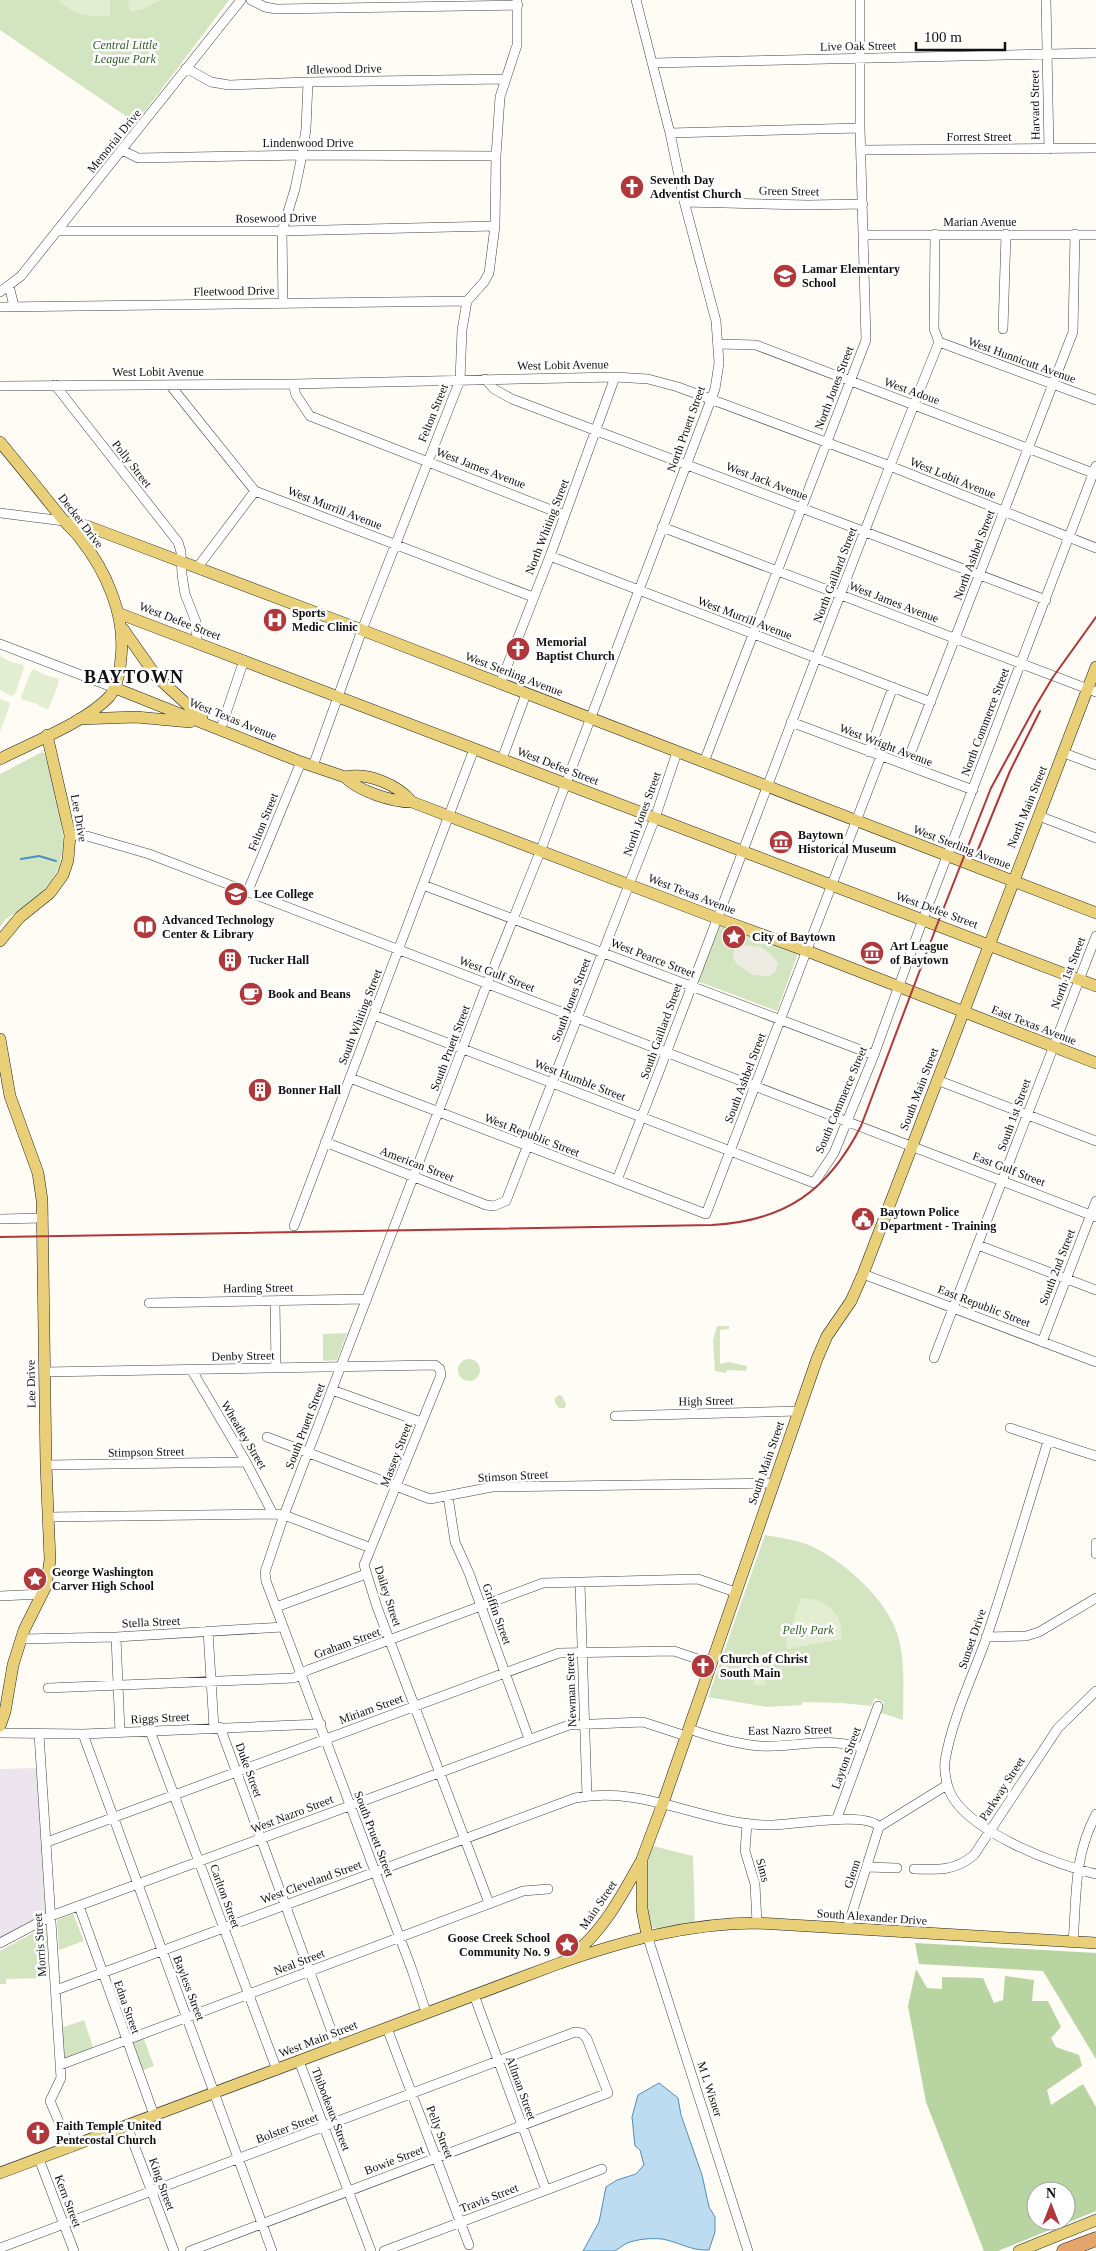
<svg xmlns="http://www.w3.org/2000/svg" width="1096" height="2251" viewBox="0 0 1096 2251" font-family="Georgia,serif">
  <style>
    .industrial { fill: #ece5ed }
    .green { fill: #d2e5c0 }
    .forest { fill: #b7d4a1; fill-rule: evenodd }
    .pitch { fill: #e3edd1 }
    .plaza { fill: #eeebe2 }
    .water { fill: #bedcf0; stroke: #4d8fbe }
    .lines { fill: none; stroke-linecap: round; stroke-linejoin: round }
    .stream { stroke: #4d8fbe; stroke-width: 2 }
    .minor-casing { stroke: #434343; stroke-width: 10 }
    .major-casing { stroke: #212121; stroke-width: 12 }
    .highway-casing { stroke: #212121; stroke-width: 15 }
    .minor { stroke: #fff; stroke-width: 9 }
    .major { stroke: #e9d078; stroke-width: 11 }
    .highway { stroke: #e4a56c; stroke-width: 14 }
    .rail { stroke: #b0373a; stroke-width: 2 }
    .labels { text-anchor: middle; stroke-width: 5; stroke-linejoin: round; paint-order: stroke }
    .park-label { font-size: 12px; font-style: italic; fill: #316027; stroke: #fff }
    .street-label { font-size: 12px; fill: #101010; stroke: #fff }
    .poi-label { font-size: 12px; font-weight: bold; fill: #101010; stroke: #fff; text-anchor: start }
    .district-label { font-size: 18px; font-weight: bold; letter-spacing: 1px; fill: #101010; stroke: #fff }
  </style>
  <rect width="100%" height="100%" fill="#fefcf4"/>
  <path class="industrial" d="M39,1768L48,1915L0,1939V1769Z"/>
  <path class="green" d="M0,0H229L136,123L0,30Z
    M42,752L45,754C54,792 77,845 51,881C41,896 20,909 5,920L0,927V774Z
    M718,924L798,953L777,1011L697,981Z
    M717,1326H729V1329L720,1330V1364L729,1362L747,1366L746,1371L727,1370L726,1373L715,1371L713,1340Z
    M347,1333L337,1360L323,1361V1334Z
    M458 1370a11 11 0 1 1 22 0a11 11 0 1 1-22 0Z
    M559,1395L562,1396L566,1404L565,1408H559L555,1403V1398Z
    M765,1535C781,1538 799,1540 813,1547C845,1562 886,1599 897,1633C906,1661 903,1691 903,1720L881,1713L884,1702L875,1698L871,1706L843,1703L802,1702V1705L767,1707L708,1697Z
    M653,1846L693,1856L695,1925L662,1930L650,1927C641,1903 643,1870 653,1846Z
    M73,1914L84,1941L59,1950L57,1920Z
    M42,1928H46L48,1978L6,1979V1984H0V1951Z
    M84,2020L94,2050L65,2059L61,2028Z
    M143,2037L154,2066L141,2071L130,2042Z"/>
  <path class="forest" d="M915,1943L1096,1953V2059L1043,1971L919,1964Z
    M916,1969L927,1988L942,1989V1977L983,1978L994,2003L1003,2000L1005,1976L1034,1980L1032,2001H1048L1061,2027L1051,2038L1056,2047L1079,2055L1082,2066L1047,2090L1051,2105L1083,2084L1096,2107V2211L998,2251H984L926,2102L908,2006ZM1036,2191H1066V2221H1036Z"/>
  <path class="pitch" d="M59,0H110V16C89,17 74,16 59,0Z
    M128,0H161L143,9L130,12Z
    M0,656L11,662L23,665L24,668L15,694L11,696L0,690Z
    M34,669L45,675L57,678L59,682L49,708L46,709L35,703L23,700L21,697L31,671Z
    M0,699L9,702L10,705L0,732Z
    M801,1598C825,1597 845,1615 841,1639L788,1649L785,1645Z
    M755,1669H765V1685H754Z"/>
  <path class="plaza" d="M745,945L761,947L773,956L778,964L775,972L769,976L753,975L738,965L733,959L734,952L737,947Z"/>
  <path class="water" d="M659,2083L678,2098L681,2115L702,2175L709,2207L715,2217V2232L709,2250C691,2251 679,2242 662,2239C650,2238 638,2239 627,2243C623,2245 619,2249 614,2251C606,2251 592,2251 583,2251L599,2222L606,2187L617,2180L636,2174L644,2165L640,2150L635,2146L632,2117L638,2095Z"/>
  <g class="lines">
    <path class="stream" d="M21,859L39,856L56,861"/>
    <g class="minor-casing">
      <path id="minor" d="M251,0L265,7L276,9L518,5
        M1046,0L1049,149
        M652,63L1096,53
        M186,68L211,82L229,85L308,82L505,79
        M670,133L860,128
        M122,150L138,158L302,155L496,156
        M862,150L1096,148
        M684,202L808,205L863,204
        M58,231H282L495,226
        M864,235H1096
        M9,286L14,306
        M0,292L21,276L241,0
        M283,303L282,231L295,189L302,155L306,129L308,82
        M0,307L467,301
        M1003,329L1006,234
        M939,342L1096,400
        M719,344L756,345L1093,473
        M485,379L494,389L512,399L1046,600
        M293,384L296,395L310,416L564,515
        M55,385L178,542L181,552L182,575L185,594L196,622L197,643
        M170,385L255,491L533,597
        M0,386L293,384L615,377L648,379L678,387L890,466L1096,548
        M0,513L64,521
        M662,527L1096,692
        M550,556L931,702
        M197,568L255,491
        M0,644L115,688
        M500,684L550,556L615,377
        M791,722L973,790
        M221,728L244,660
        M869,752L893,687
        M1064,753L1096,765
        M502,759L526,694
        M704,762L866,340L860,128V0
        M906,765L1073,332L1075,234
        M313,766L362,630L460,380L462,330L467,301L484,282L489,273L495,226L496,156L500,97L517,45V0
        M1039,816L1096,838
        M70,835L87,836L149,854L1096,1217
        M423,885L874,1055
        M247,893L301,762
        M374,1015L814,1183L834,1153L874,1055L923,919L1096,466
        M350,1078L706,1214L881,756
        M937,1080L1096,1141
        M325,1142L486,1205L494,1206L506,1201L655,818L677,752
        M617,1180C726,902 827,620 939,342L934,329L935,234
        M0,1219L43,1218
        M294,1226L474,749
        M978,1245L1096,1290
        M863,1274L1096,1362
        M275,1301L276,1368
        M149,1303L367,1299
        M1042,1342L1096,1201
        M934,1358L1096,936
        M191,1369L246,1462L273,1514
        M44,1372L435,1365L440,1369L441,1375L364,1565L377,1607L489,1903
        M332,1390L421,1422
        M615,1416L798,1411
        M1010,1428L1096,1456
        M267,1437L430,1499L492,1487L774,1483
        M1048,1441C1028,1507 1008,1573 986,1639C972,1678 952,1719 945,1761C944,1770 946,1781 949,1790C965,1831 1056,1865 1096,1874
        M46,1465L246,1462
        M448,1496L455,1542L469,1573L529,1739
        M48,1517L273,1514L284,1515L371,1548
        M1096,1543V1554
        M580,1583L587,1796
        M0,1596L43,1594
        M276,1607L366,1574
        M208,1631L214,1728
        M116,1637L120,1732
        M986,1637L1026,1636L1039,1632L1096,1598
        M21,1639L116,1637L283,1627
        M48,1688L294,1678L308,1670L543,1583L698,1579L735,1592
        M220,1727L337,2046
        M689,1729C712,1737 735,1744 760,1746C798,1748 822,1736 863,1748
        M150,1731L277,2070
        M0,1733L83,1734L321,1724
        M39,1734L61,2078L50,2101L70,2148
        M83,1734L272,2251
        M837,1818L878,1706
        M747,1824L745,1851L755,1884L757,1923
        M879,1827L947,1785
        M47,1842L559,1653L674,1651L712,1664
        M867,1867L897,1868
        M914,1869C938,1870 955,1871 974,1855L1058,1728L1096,1691
        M79,1906L154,2115
        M847,1929L879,1827
        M647,1935L748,2251
        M1073,1942C1077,1894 1073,1859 1096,1814
        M0,1943L51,1916L569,1725L643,1722L686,1736
        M56,1990L575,1798C646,1785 698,1823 767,1825C789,1826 867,1810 879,1827
        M474,1995L546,2190
        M426,2012L412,1970L266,1581L265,1572L284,1515L487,984L540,852L715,389L719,363L716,321L685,205L670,133L636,0
        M387,2028L469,2245
        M299,2061L371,2251
        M60,2065L523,1891L548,1889
        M127,2126L174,2251
        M39,2159L74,2251
        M0,2248L575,2032L582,2033L587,2039L608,2093L190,2251
        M384,2251L602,2169"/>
    </g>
    <g class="major-casing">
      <path id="major" d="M0,442C20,466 40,491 60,516C66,524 74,530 80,538C106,571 126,615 121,658C120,671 118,686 109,697C84,723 33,742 0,759
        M64,521L87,526L362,630L1096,913
        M118,613L1096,986
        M123,629L156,676L202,718
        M115,688L301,762L345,777C358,791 392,802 412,802L719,919L807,951L1096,1063
        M79,719L136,717L190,722
        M345,777C367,772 397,784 412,802
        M0,941L20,917L50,893L63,875L68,860L70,835L47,735
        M0,1039L10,1096L38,1173L42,1200L46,1465L50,1560L46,1586L24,1630L13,1665L5,1712L0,1726
        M647,1935L642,1909V1859L663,1803L817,1359L827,1336L851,1301L863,1274L1096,667
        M572,1956C604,1929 620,1899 640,1863
        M0,2173L560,1963C623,1941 689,1923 757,1923L1096,1943
        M1019,2251L1096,2220"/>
    </g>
    <g class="highway-casing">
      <path id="highway" d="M1064,2251L1096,2239"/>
    </g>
    <use href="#minor" class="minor"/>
    <use href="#major" class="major"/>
    <use href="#highway" class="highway"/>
    <path class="rail" d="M977,852L1010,771L1040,711
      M0,1237L712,1225C785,1221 828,1191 861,1126L937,925L991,788L1035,707L1053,677L1096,617"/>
  </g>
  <defs>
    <g id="church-disc" transform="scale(1.25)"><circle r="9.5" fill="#b0373a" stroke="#fff"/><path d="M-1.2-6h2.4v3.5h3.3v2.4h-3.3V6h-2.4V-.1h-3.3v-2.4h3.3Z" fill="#fff"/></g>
    <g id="school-disc" transform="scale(1.25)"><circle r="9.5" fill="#b0373a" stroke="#fff"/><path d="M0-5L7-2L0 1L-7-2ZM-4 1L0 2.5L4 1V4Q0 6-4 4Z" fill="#fff"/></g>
    <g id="hospital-disc" transform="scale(1.25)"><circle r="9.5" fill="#b0373a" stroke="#fff"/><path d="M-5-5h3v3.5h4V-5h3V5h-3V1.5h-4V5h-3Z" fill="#fff"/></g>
    <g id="museum-disc" transform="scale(1.25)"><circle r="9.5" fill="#b0373a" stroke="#fff"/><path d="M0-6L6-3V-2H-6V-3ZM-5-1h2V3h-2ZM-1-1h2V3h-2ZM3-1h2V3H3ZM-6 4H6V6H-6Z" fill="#fff"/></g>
    <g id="university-disc" transform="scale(1.25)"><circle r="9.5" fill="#b0373a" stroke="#fff"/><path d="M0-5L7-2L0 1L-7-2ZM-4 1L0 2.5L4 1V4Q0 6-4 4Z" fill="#fff"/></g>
    <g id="library-disc" transform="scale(1.25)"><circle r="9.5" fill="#b0373a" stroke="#fff"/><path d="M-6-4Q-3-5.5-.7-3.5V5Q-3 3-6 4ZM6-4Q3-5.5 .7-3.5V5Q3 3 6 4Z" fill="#fff"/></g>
    <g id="sight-disc" transform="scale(1.25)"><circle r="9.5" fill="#b0373a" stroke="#fff"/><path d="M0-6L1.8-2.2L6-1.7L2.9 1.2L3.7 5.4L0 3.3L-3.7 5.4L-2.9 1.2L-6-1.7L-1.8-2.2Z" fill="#fff"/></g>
    <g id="building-disc" transform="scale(1.25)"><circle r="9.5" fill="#b0373a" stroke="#fff"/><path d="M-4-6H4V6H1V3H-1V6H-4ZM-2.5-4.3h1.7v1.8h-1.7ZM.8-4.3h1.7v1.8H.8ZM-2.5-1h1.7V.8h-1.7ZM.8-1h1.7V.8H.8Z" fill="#fff"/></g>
    <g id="cafe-disc" transform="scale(1.25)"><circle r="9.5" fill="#b0373a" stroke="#fff"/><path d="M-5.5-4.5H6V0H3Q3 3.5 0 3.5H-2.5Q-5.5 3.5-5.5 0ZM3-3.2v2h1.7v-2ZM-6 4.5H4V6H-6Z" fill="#fff"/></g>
    <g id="civic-disc" transform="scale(1.25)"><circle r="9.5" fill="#b0373a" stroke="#fff"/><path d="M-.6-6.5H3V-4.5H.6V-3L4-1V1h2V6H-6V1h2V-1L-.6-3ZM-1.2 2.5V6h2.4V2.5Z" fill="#fff"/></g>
  </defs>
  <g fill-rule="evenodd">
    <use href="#church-disc" x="632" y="187"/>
    <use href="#school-disc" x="785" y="276"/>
    <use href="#hospital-disc" x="275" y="620"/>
    <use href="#church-disc" x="518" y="649"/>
    <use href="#museum-disc" x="781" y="842"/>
    <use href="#university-disc" x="236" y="894"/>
    <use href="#library-disc" x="145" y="927"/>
    <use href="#sight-disc" x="734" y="937"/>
    <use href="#museum-disc" x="872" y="953"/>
    <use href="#building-disc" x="230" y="960"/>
    <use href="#cafe-disc" x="251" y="994"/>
    <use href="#building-disc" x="260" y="1090"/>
    <use href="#civic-disc" x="863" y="1219"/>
    <use href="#sight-disc" x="35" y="1579"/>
    <use href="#church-disc" x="703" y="1666"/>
    <use href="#sight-disc" x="567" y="1945"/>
    <use href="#church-disc" x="38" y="2133"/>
  </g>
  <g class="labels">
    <g class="park-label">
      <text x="125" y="49">Central Little<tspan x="125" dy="14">League Park</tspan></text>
      <text x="808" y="1634">Pelly Park</text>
    </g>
    <g class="street-label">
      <text transform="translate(858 46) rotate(-1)" y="4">Live Oak Street</text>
      <text transform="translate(344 69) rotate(-1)" y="4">Idlewood Drive</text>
      <text transform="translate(1035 105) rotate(-91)" y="4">Harvard Street</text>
      <text x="979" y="141">Forrest Street</text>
      <text transform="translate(114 141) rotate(-51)" y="4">Memorial Drive</text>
      <text x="308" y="147">Lindenwood Drive</text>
      <text transform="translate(789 191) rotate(1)" y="4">Green Street</text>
      <text transform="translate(276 218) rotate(-1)" y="4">Rosewood Drive</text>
      <text x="980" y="226">Marian Avenue</text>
      <text transform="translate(234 291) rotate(-1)" y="4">Fleetwood Drive</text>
      <text transform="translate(1022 360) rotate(20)" y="4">West Hunnicutt Avenue</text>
      <text transform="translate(563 365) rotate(-1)" y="4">West Lobit Avenue</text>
      <text x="158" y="376">West Lobit Avenue</text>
      <text transform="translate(834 388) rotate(-69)" y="4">North Jones Street</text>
      <text transform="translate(912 391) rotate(20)" y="4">West Adoue</text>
      <text transform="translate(433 413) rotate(-68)" y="4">Felton Street</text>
      <text transform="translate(686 429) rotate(-70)" y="4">North Pruett Street</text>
      <text transform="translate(132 464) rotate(52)" y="4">Polly Street</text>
      <text transform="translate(481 468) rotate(21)" y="4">West James Avenue</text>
      <text transform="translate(953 478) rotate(22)" y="4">West Lobit Avenue</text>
      <text transform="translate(767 481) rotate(21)" y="4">West Jack Avenue</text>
      <text transform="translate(335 508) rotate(21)" y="4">West Murrill Avenue</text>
      <text transform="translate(81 521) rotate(52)" y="4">Decker Drive</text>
      <text transform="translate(547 527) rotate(-69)" y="4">North Whiting Street</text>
      <text transform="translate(974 555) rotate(-69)" y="4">North Ashbel Street</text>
      <text transform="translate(835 575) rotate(-69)" y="4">North Gaillard Street</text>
      <text transform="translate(894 602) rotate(21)" y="4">West James Avenue</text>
      <text transform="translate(745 618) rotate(21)" y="4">West Murrill Avenue</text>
      <text transform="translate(180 621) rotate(21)" y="4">West Defee Street</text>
      <text transform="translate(514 674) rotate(21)" y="4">West Sterling Avenue</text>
      <text transform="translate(233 719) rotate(22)" y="4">West Texas Avenue</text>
      <text transform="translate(985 722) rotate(-69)" y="4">North Commerce Street</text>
      <text transform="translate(886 745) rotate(21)" y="4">West Wright Avenue</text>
      <text transform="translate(558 766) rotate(21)" y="4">West Defee Street</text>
      <text transform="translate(1027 807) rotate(-68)" y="4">North Main Street</text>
      <text transform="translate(642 814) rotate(-70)" y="4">North Jones Street</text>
      <text transform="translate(79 818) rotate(80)" y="4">Lee Drive</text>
      <text transform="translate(263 822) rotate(-68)" y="4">Felton Street</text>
      <text transform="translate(962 847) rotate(21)" y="4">West Sterling Avenue</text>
      <text transform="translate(692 894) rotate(21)" y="4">West Texas Avenue</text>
      <text transform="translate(937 910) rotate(20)" y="4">West Defee Street</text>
      <text transform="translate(653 958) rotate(21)" y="4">West Pearce Street</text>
      <text transform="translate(1068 973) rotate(-69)" y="4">North 1st Street</text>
      <text transform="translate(497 974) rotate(21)" y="4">West Gulf Street</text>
      <text transform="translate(571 1000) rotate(-69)" y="4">South Jones Street</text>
      <text transform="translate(360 1017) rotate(-69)" y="4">South Whiting Street</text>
      <text transform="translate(1034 1025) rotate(21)" y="4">East Texas Avenue</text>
      <text transform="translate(661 1031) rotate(-70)" y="4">South Gaillard Street</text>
      <text transform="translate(450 1048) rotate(-69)" y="4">South Pruett Street</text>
      <text transform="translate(745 1078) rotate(-69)" y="4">South Ashbel Street</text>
      <text transform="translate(580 1080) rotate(21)" y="4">West Humble Street</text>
      <text transform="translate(919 1089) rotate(-69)" y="4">South Main Street</text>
      <text transform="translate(841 1100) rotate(-67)" y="4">South Commerce Street</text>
      <text transform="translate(1014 1115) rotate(-70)" y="4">South 1st Street</text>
      <text transform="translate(532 1135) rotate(21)" y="4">West Republic Street</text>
      <text transform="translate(417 1164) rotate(21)" y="4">American Street</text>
      <text transform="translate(1009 1169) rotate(21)" y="4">East Gulf Street</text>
      <text transform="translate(1057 1267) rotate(-69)" y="4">South 2nd Street</text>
      <text transform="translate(258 1288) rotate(-1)" y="4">Harding Street</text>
      <text transform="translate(984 1306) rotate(21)" y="4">East Republic Street</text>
      <text transform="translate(243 1356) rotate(-1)" y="4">Denby Street</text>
      <text transform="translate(31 1384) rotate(-91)" y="4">Lee Drive</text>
      <text transform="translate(706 1401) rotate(-1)" y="4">High Street</text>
      <text transform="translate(305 1426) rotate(-69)" y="4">South Pruett Street</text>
      <text transform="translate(244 1435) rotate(59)" y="4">Wheatley Street</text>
      <text transform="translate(146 1452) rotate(-1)" y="4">Stimpson Street</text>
      <text transform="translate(396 1455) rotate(-69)" y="4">Massey Street</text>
      <text transform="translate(766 1463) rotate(-71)" y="4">South Main Street</text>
      <text transform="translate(513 1476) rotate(-3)" y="4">Stimson Street</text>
      <text transform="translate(388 1596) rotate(72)" y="4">Dailey Street</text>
      <text transform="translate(497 1614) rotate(70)" y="4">Griffin Street</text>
      <text transform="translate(151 1622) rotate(-3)" y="4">Stella Street</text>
      <text transform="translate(972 1639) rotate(-71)" y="4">Sunset Drive</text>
      <text transform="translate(347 1643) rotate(-20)" y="4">Graham Street</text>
      <text transform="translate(571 1690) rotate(-92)" y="4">Newman Street</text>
      <text transform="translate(371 1709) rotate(-20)" y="4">Miriam Street</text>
      <text transform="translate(160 1718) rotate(-3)" y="4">Riggs Street</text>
      <text transform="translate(790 1730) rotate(-1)" y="4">East Nazro Street</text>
      <text transform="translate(846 1758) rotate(-70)" y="4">Layton Street</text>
      <text transform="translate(249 1770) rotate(70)" y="4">Duke Street</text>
      <text transform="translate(1002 1789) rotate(-57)" y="4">Parkway Street</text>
      <text transform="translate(292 1814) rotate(-21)" y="4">West Nazro Street</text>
      <text transform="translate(374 1834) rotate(69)" y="4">South Pruett Street</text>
      <text transform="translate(763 1870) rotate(75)" y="4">Sims</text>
      <text transform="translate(852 1874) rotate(-72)" y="4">Glenn</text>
      <text transform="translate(311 1882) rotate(-20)" y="4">West Cleveland Street</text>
      <text transform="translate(225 1896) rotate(70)" y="4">Carlton Street</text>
      <text transform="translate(598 1905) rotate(-56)" y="4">Main Street</text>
      <text transform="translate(872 1917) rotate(4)" y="4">South Alexander Drive</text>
      <text transform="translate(40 1945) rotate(-94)" y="4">Morris Street</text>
      <text transform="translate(299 1962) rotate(-21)" y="4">Neal Street</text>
      <text transform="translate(189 1988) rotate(69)" y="4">Bayless Street</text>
      <text transform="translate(127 2007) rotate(70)" y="4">Edna Street</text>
      <text transform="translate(318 2039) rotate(-21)" y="4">West Main Street</text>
      <text transform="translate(521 2088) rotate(70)" y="4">Allman Street</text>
      <text transform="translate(710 2089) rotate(72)" y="4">M L Wisner</text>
      <text transform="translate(331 2109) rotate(69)" y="4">Thibodeaux Street</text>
      <text transform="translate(287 2128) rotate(-21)" y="4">Bolster Street</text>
      <text transform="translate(440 2132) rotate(69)" y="4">Pelly Street</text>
      <text transform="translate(394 2160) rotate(-21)" y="4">Bowie Street</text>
      <text transform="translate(162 2184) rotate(70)" y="4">King Street</text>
      <text transform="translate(489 2198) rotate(-21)" y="4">Travis Street</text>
      <text transform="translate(68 2201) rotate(69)" y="4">Kern Street</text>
    </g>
    <g class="poi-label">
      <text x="650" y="184">Seventh Day<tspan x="650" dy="14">Adventist Church</tspan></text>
      <text x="802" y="273">Lamar Elementary<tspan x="802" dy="14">School</tspan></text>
      <text x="292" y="617">Sports<tspan x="292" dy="14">Medic Clinic</tspan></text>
      <text x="536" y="646">Memorial<tspan x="536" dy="14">Baptist Church</tspan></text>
      <text x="798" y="839">Baytown<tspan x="798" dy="14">Historical Museum</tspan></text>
      <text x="254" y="898">Lee College</text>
      <text x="162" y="924">Advanced Technology<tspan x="162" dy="14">Center &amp; Library</tspan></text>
      <text x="752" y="941">City of Baytown</text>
      <text x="890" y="950">Art League<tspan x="890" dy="14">of Baytown</tspan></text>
      <text x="248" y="964">Tucker Hall</text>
      <text x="268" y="998">Book and Beans</text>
      <text x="278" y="1094">Bonner Hall</text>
      <text x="880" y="1216">Baytown Police<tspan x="880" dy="14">Department - Training</tspan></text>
      <text x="52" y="1576">George Washington<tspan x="52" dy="14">Carver High School</tspan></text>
      <text x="720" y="1663">Church of Christ<tspan x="720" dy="14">South Main</tspan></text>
      <text x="550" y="1942" text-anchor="end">Goose Creek School<tspan x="550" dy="14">Community No. 9</tspan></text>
      <text x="56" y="2130">Faith Temple United<tspan x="56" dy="14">Pentecostal Church</tspan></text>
    </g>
    <g class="district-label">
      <text x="134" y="683">BAYTOWN</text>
    </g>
  </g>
  <g transform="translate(1051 2206)"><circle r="24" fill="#ffffff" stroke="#9f9f9f"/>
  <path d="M0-4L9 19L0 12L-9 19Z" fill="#b0373a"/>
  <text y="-8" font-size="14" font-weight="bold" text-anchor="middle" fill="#101010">N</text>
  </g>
  <path d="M916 42v8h89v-8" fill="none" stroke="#101010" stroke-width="2.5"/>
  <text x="924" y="42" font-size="15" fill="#101010" stroke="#ffffff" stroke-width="4" paint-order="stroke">100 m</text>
</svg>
